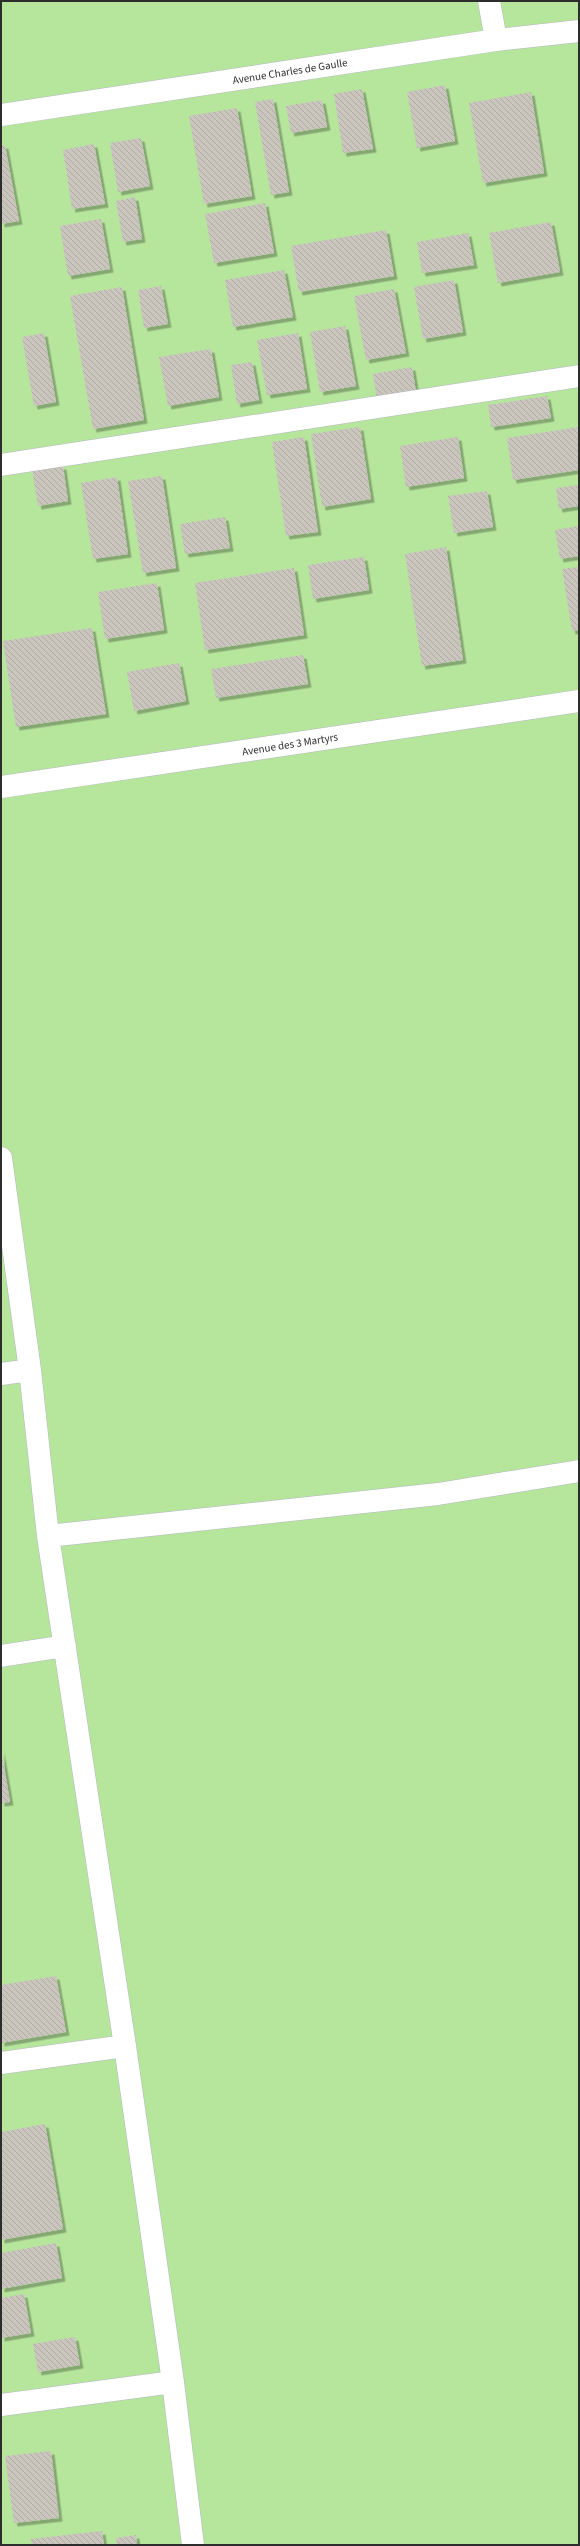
<svg xmlns="http://www.w3.org/2000/svg" width="580" height="2546" viewBox="0 0 580 2546" font-family="'Source Sans 3',sans-serif">
  <style>
    .grass { fill: #b6e59c }
    .building { fill: url(#building-back-hatch); filter: url(#shadow) }
    .lines { fill: none; stroke-linecap: round; stroke-linejoin: round }
    .minor-casing { stroke: #b3b6c0; stroke-width: 23 }
    .minor { stroke: #fff; stroke-width: 22 }
    .labels { text-anchor: middle; stroke-width: 3.5; stroke-linejoin: round; paint-order: stroke }
    .street-label { font-size: 11px; fill: #2d2d2d; stroke: #fff }
  </style>
  <defs>
    <pattern id="building-back-hatch" width="6" height="6" patternUnits="userSpaceOnUse"><rect width="6" height="6" fill="#cac6be"/><path d="M-1 5l2 2M0 0l6 6M5-1l2 2" fill="none" stroke="#aeaaa4"/></pattern>
    <filter id="shadow"><feDropShadow dx="3.5" dy="3.5" stdDeviation="0" flood-color="#0004"/></filter>
  </defs>
  <rect width="100%" height="100%" fill="#eee8e0"/>
  <path class="grass" d="M1,1H579V2545H1Z"/>
  <path class="building" d="M445,85L455,141L417,148L407,92Z
    M362,89L373,149L343,153L334,94Z
    M531,92L544,173L483,183L469,103Z
    M273,99L289,192L271,195L255,102Z
    M322,100L327,127L291,133L286,106Z
    M237,108L252,196L204,204L189,116Z
    M141,138L150,186L118,192L110,143Z
    M94,144L105,204L72,209L63,150Z
    M5,145L19,221L1,224V146Z
    M135,197L142,239L123,242L116,201Z
    M265,203L274,253L214,263L205,214Z
    M101,219L110,269L68,276L60,226Z
    M551,222L560,272L498,283L489,233Z
    M386,230L394,276L299,292L291,246Z
    M468,233L474,265L422,273L417,242Z
    M284,270L293,317L233,327L225,280Z
    M454,280L463,332L423,339L414,287Z
    M161,286L168,324L144,328L138,290Z
    M122,287L144,420L93,429L70,296Z
    M394,289L406,353L366,360L354,296Z
    M345,326L356,386L320,392L310,332Z
    M44,333L56,402L34,406L22,337Z
    M298,333L307,389L267,395L257,340Z
    M211,349L219,397L168,406L159,357Z
    M252,362L259,400L237,404L231,365Z
    M412,367L416,392L377,399L373,374Z
    M547,396L551,418L491,427L488,405Z
    M360,427L371,499L322,507L311,434Z
    M579,427V470L513,480L507,438Z
    M304,437L318,532L286,536L272,442Z
    M458,437L464,478L406,487L400,446Z
    M63,466L68,501L38,506L32,470Z
    M162,476L176,568L143,573L128,481Z
    M117,477L128,554L93,559L81,483Z
    M579,485V506L559,509L556,488Z
    M487,491L493,527L454,533L448,496Z
    M225,517L230,548L185,554L180,524Z
    M579,526V556L560,559L555,530Z
    M446,547L463,660L422,666L405,554Z
    M364,557L369,590L313,599L308,565Z
    M579,567V630L572,631L562,569Z
    M294,568L304,635L205,650L195,583Z
    M157,583L164,630L105,639L98,592Z
    M92,628L106,714L16,727L3,641Z
    M303,655L308,684L216,698L211,669Z
    M179,663L186,701L134,711L127,672Z
    M1,1749L10,1802L1,1803Z
    M56,1976L66,2032L1,2043V1985Z
    M45,2124L63,2229L1,2240V2132Z
    M56,2243L62,2278L1,2289V2253Z
    M24,2294L31,2333L1,2338V2298Z
    M75,2337L80,2365L38,2372L33,2344Z
    M51,2451L59,2518L14,2523L5,2456Z
    M102,2531L104,2545H32L31,2539Z
    M136,2535L137,2545H117L116,2538Z"/>
  <g class="lines">
    <g class="minor-casing">
      <path id="minor" d="M489,1L496,40
        M1,115L496,40L579,31
        M1,465L579,376
        M1,787L579,701
        M1,1158L30,1370L48,1536L125,2046L173,2382L193,2545
        M1,1374L30,1370
        M48,1536L438,1494L579,1471
        M1,1656L65,1646
        M1,2063L125,2046
        M1,2405L173,2382"/>
    </g>
    <use href="#minor" class="minor"/>
  </g>
  <g class="labels">
    <g class="street-label">
      <text transform="translate(290 71) rotate(-9)" y="4">Avenue Charles de Gaulle</text>
      <text transform="translate(290 744) rotate(-9)" y="4">Avenue des 3 Martyrs</text>
    </g>
  </g>
  <rect width="580" height="2546" fill="none" stroke="#2d2d2d" stroke-width="4"/>
</svg>
